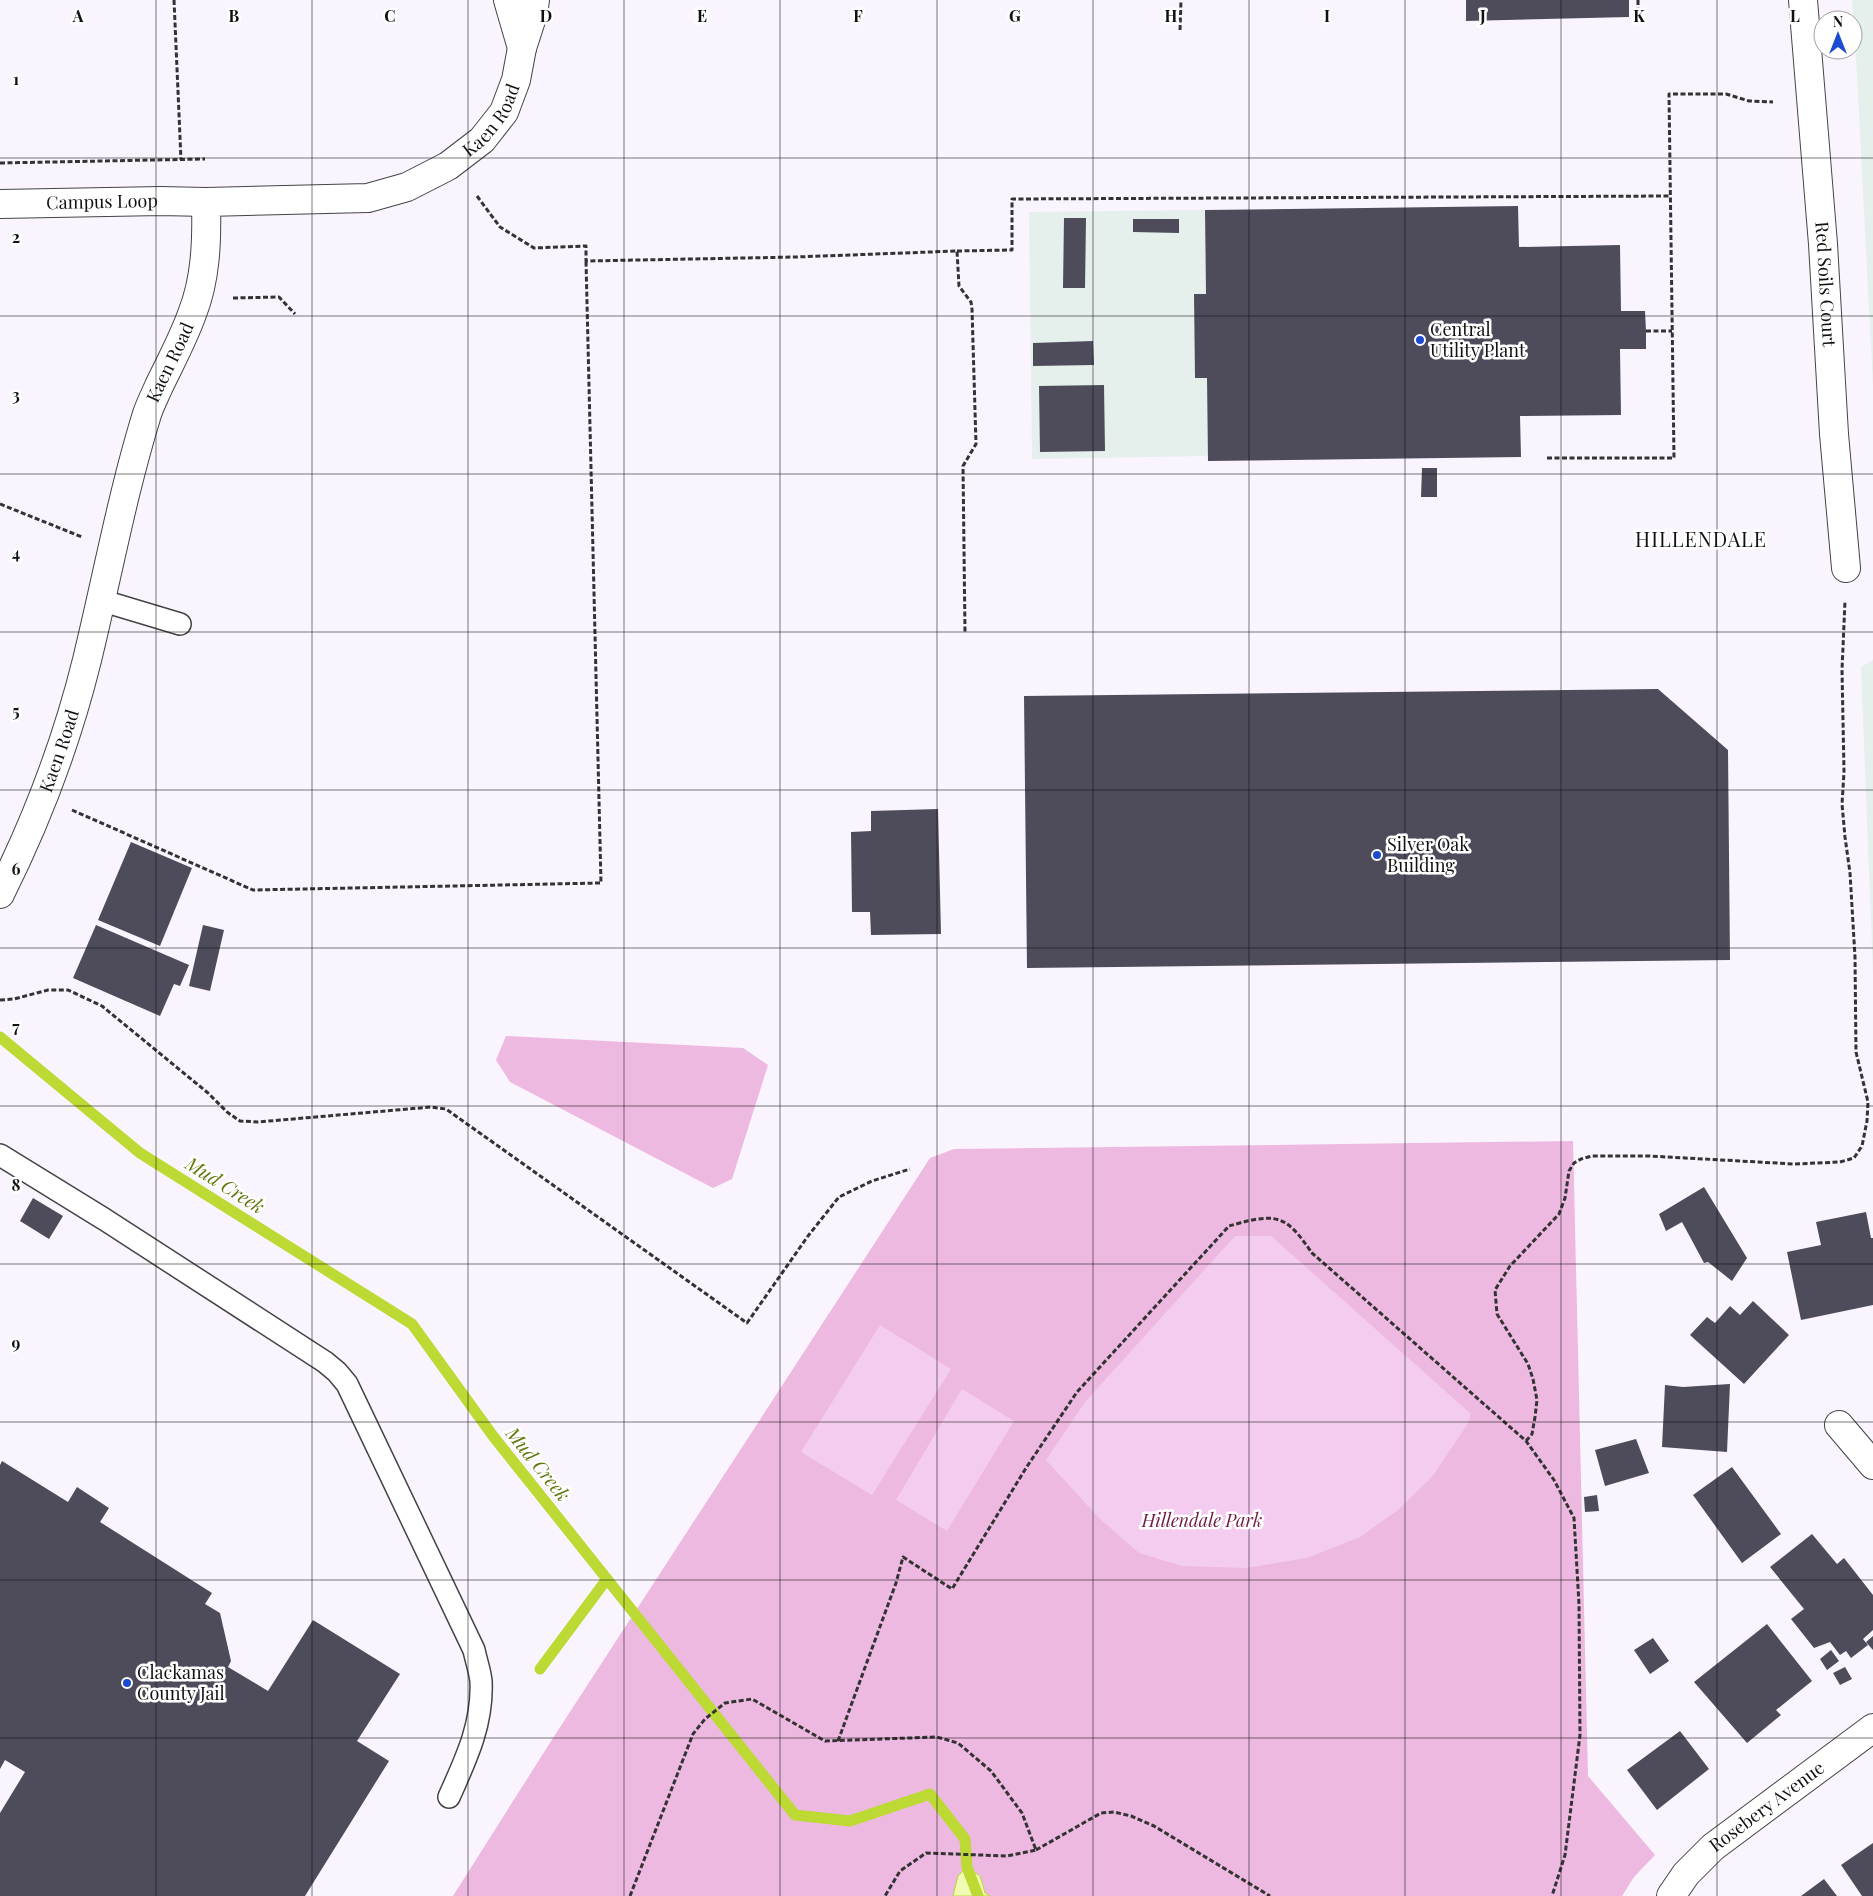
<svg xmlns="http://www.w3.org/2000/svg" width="1873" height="1896" viewBox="0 0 1873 1896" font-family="'Playfair Display',serif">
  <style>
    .industrial { fill: #e5efec }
    .green { fill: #eeb9e0 }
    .pitch { fill: #f4ccef }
    .water { fill: #f0fbb4; stroke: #bcd934 }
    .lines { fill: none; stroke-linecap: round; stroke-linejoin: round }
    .stream { stroke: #bcd934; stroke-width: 11 }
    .building { fill: #4e4c5a }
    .lane-casing { stroke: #444; stroke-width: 24 }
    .street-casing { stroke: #444; stroke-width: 30 }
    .path { stroke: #333; stroke-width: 3; stroke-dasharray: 5 2.5; stroke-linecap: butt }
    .lane { stroke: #fff; stroke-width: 21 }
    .street { stroke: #fff; stroke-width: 28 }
    .grid { fill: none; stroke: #111; stroke-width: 1; stroke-opacity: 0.55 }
    .poi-dot { fill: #1b4bce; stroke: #fff; stroke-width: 2 }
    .labels { text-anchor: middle; stroke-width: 5; stroke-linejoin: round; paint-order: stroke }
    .street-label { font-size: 18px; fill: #111; stroke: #fff }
    .poi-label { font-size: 18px; fill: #111; stroke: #fff; text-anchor: start }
    .park-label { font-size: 18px; font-style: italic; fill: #701a3f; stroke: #fff }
    .water-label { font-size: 19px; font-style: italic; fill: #61780e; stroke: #fff }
    .quarter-label { font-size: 20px; letter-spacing: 1px; fill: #111; stroke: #fff }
    .grid-label { font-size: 16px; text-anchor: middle; font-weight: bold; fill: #111; stroke: #fff; stroke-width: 5; stroke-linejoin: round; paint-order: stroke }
  </style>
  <rect width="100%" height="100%" fill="#faf4ff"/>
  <path class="industrial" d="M1852,0H1873V386L1856,56Z
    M1205,210L1206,294H1194L1207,378L1208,456L1032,459L1029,212Z
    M1873,660V974L1861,667Z"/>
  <path class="green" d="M506,1036L743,1048L768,1065L732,1179L713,1188L510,1082L496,1060Z
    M1573,1141L1588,1776L1655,1855L1634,1877L1622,1896H453L553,1738L930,1158L954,1149Z"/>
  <path class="pitch" d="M1235,1236H1271L1471,1414L1467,1425L1432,1477L1398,1510L1360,1537L1307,1558L1246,1568L1182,1566L1139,1553L1100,1519L1046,1460L1085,1402Z
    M880,1325L951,1369L872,1495L801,1452Z
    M962,1389L1014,1421L947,1531L896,1500Z"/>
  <path class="water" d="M967,1867L980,1876L985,1893L990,1896H953L958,1876Z"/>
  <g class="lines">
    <path class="stream" d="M0,1037L140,1153L412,1324L493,1436L795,1815L850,1821L930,1794L965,1839L967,1867L978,1896
      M540,1669L607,1579"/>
  </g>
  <path class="building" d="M1466,0H1629V17L1466,21Z
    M1518,206L1519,247L1620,245L1621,311H1645L1646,331V349H1620L1621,415L1520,416L1521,457L1208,461L1207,378H1195L1194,294H1206L1205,210Z
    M1064,218H1086L1085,288H1063Z
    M1133,219H1179V233L1133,232Z
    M1093,341L1094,365L1033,366V343Z
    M1104,385L1105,451L1040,452L1039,386Z
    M1422,468H1437V497H1421Z
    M1658,689L1728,750L1730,960L1027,968L1024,696Z
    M938,809L941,934L871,935L870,912H852L851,832L871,831V811Z
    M131,842L192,868L160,946L98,920Z
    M96,925L189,965L180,986L174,984L160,1016L73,978Z
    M203,925L224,930L210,991L189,986Z
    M1704,1187L1747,1258L1732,1281L1708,1262L1704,1263L1682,1222L1666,1231L1659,1214Z
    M33,1198L63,1216L49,1239L20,1221Z
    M1866,1212L1871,1238H1873V1305L1801,1320L1787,1252L1821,1245L1816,1222Z
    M1753,1301L1789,1335L1744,1384L1690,1335L1707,1317L1715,1323L1730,1306L1740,1315Z
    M1730,1384L1727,1452L1662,1447L1665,1385L1683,1387Z
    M1636,1439L1649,1473L1605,1486L1595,1450Z
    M2,1461L68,1502L77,1487L109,1508L100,1522L212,1593L205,1604L220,1613L231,1661L228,1667L268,1691L313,1620L400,1674L357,1741L389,1761L305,1896H0V1813L25,1772L5,1760L0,1769V1465Z
    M1732,1467L1781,1534L1742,1563L1693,1495Z
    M1597,1495L1599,1511L1585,1512L1584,1497Z
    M1812,1534L1837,1564L1844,1558L1873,1595V1630L1863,1639L1868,1645L1851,1658L1846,1651L1840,1655L1830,1642L1814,1648L1791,1619L1804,1609L1770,1567Z
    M1767,1624L1812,1681L1776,1710L1781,1715L1747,1743L1694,1682Z
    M1873,1636V1650L1866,1642Z
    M1653,1638L1669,1661L1650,1674L1634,1650Z
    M1831,1650L1839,1661L1827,1670L1820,1659Z
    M1845,1667L1852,1679L1840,1685L1833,1673Z
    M1680,1731L1709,1769L1657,1810L1627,1770Z
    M1873,1843V1896H1862L1841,1865Z
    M1824,1879L1837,1896H1801Z"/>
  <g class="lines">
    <g class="lane-casing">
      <path id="lane" d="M100,600L180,624
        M0,1155L104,1219L325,1362L337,1372L347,1384L474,1650C476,1660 480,1671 481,1681C483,1724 466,1759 449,1797"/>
    </g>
    <g class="street-casing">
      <g id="street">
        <path d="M508,0L522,48"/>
        <path id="s1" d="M1803,0L1823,244L1834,434L1846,568"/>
        <path id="s2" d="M0,204L161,201L206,202"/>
        <path id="s3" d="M0,894C37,820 67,741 87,660C107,578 122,495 147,414C150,405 155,395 159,386C170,363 183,339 192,314C206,279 207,240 206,202L368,198L407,187L448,166L482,140L504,112L516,80L522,48L533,14L535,0"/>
        <path d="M1839,1425L1873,1465"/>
        <path id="s4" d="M1671,1896L1686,1874L1713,1847L1873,1728"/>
      </g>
    </g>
    <path class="path" d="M174,0L181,160
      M1638,0V16
      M1180,30L1181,0
      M0,163L205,159
      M477,196L500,227L534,248L586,246V261L796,257L957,251L959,286L971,302L972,309L976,444L963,466L965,632
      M957,251L1012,250V199L1671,196
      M233,298L279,297L295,314
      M1646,331H1672
      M1547,458H1674L1669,94H1726L1749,101L1773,102
      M0,504L82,537
      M72,810L253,890L601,883L586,261
      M0,1000L14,999L48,990H68L102,1006L208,1093L227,1112L240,1121L258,1122L431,1107L446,1109L747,1323L808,1236L839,1197L872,1181L910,1169
      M1526,1441L1532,1434L1535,1417L1537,1400L1533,1379L1528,1364L1497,1314L1495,1290L1510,1266L1559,1214L1565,1198L1569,1171L1574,1163L1581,1159L1592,1156H1649L1794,1164L1840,1162L1854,1158L1862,1146L1867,1121L1868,1102L1856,1052L1855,957L1850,873L1845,837L1842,804L1844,772L1842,670L1845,601
      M838,1741L896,1583L903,1557L952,1589L1026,1468L1077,1392L1229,1226C1243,1222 1266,1215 1279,1220C1293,1224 1304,1242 1312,1253L1526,1441L1554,1480L1574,1518L1579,1604L1580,1735L1565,1855L1552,1896
      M1036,1850L1101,1813L1114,1812L1131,1816L1154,1826L1270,1896
      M630,1896L693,1734L705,1719L725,1703L752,1699L825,1741L937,1737L958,1743L991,1771L1022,1813L1036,1850L1007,1856L926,1853L900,1871L885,1896"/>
    <use href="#lane" class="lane"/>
    <use href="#street" class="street"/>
  </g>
  <path class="grid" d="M156,0V1896M312,0V1896M468,0V1896M624,0V1896M780,0V1896M937,0V1896M1093,0V1896M1249,0V1896M1405,0V1896M1561,0V1896M1717,0V1896M0,158H1873M0,316H1873M0,474H1873M0,632H1873M0,790H1873M0,948H1873M0,1106H1873M0,1264H1873M0,1422H1873M0,1580H1873M0,1738H1873"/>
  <g class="poi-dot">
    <circle cx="1420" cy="340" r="5"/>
    <circle cx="1377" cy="855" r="5"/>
    <circle cx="127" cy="1683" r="5"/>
  </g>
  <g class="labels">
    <g class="street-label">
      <text dy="6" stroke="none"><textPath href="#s3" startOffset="1040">Kaen Road</textPath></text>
      <text dy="6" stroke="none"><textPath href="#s2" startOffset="102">Campus Loop</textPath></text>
      <text dy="6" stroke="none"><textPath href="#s1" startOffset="285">Red Soils Court</textPath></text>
      <text dy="6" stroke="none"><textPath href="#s3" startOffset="560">Kaen Road</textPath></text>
      <text dy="6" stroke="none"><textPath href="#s3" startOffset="155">Kaen Road</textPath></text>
      <text dy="6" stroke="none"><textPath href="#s4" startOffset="132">Rosebery Avenue</textPath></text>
    </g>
    <g class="poi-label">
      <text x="1430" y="336">Central<tspan x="1430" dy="21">Utility Plant</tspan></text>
      <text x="1387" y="851">Silver Oak<tspan x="1387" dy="21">Building</tspan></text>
      <text x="137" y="1679">Clackamas<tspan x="137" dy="21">County Jail</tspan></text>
    </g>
    <g class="park-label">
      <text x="1202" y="1527">Hillendale Park</text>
    </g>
    <g class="water-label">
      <text transform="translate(225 1185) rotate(32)" y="7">Mud Creek</text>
      <text transform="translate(538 1464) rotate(51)" y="7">Mud Creek</text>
    </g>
    <g class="quarter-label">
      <text x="1701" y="547">HILLENDALE</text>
    </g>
  </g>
  <g class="grid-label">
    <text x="78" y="22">A</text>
    <text x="234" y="22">B</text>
    <text x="390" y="22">C</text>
    <text x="546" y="22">D</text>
    <text x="702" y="22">E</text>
    <text x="858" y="22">F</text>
    <text x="1015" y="22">G</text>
    <text x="1171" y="22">H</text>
    <text x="1327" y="22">I</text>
    <text x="1483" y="22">J</text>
    <text x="1639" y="22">K</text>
    <text x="1795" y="22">L</text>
    <text x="16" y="85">1</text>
    <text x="16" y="243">2</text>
    <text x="16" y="401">3</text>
    <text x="16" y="559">4</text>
    <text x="16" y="717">5</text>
    <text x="16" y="875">6</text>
    <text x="16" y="1033">7</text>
    <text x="16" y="1191">8</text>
    <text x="16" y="1349">9</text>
  </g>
  <g transform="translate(1838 35)"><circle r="24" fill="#ffffff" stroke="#a0a0a0"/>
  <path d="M0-4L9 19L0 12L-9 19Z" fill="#1b4bce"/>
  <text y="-8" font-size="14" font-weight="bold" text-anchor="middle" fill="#111111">N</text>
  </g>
</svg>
